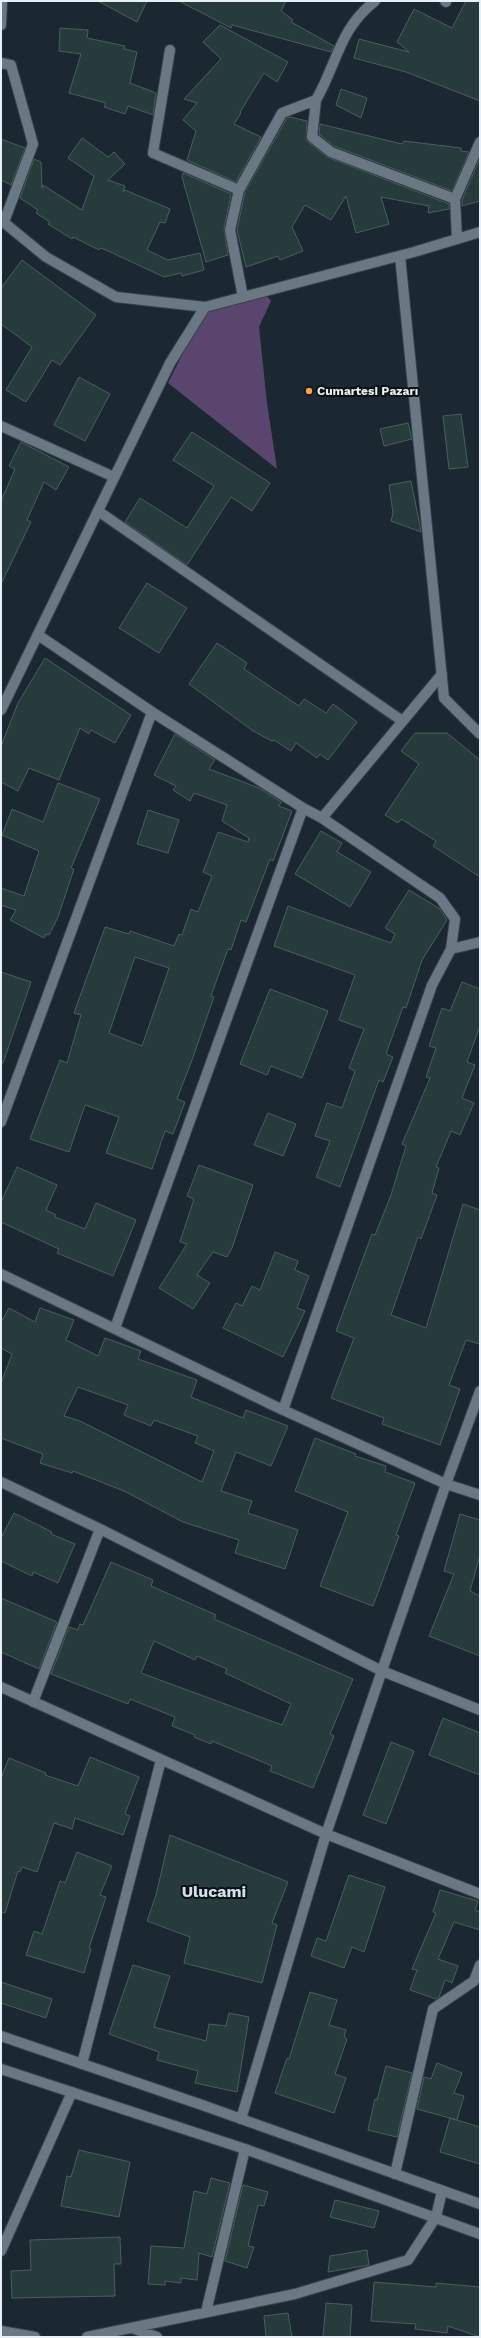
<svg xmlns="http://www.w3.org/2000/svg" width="481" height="2338" viewBox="0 0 481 2338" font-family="'Work Sans',sans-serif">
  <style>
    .green { fill: #59456d }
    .building { fill: #273a3c; stroke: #4a5e60; fill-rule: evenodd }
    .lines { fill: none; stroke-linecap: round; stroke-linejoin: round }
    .minor-casing { stroke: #37424a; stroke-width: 12 }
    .tertiary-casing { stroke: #37424a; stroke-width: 12 }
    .minor { stroke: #697883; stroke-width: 10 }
    .tertiary { stroke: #697883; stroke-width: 10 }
    .poi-dot { fill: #f7a248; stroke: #0a1014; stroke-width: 1.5 }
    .labels { text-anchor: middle; stroke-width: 4; stroke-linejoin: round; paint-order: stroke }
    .poi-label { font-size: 12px; font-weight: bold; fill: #e7f0f6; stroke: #0a1014; text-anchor: start }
    .district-label { font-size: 16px; font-weight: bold; fill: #d1e2ee; stroke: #0a1014 }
  </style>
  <rect width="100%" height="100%" fill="#1b2831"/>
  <path class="green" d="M265,294L271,301L259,327L267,403L277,469L168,383L198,323L208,309Z"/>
  <path class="building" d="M98,1H147L137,22Z
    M179,1H286L281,11L293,20L291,22L334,46L331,52L232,25L231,28Z
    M466,1H480V101L406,72L354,58L359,39L409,52L397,42L414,9L452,28Z
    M220,25L288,62L277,82L264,73L240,112L241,113L234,124L261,137L236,182L187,160L196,131L183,120L197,103L184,99L221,59L203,42Z
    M60,28L88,30L87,38L125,46L124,49L137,52L130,83L156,93L153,115L128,106L125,114L104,107L106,103L69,93L81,54L59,51Z
    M341,89L367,98L361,118L336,105Z
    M290,117L307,121L306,140L327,157L449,204V209L428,213L429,206L381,197L389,224L356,233L346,196L331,220L305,205L292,227L303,251L280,260L278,256L246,267L237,230L245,192L287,118Z
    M320,124L402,144L404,141L461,148V151L469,152L452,191L334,146L319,134Z
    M82,138L108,157L114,152L125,164L108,180L125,186L123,192L125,190L170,209L165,223L160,222L147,250L168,260L200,253L204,270L182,276L181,273L164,277L106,250L100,248L99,250L73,237L72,239L48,224L50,222L36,213L38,210L20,198L34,159L41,162L42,188L43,185L82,210L94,176L68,158Z
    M1,139L25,148L11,185L1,180Z
    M480,158V201L462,206V200Z
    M183,173L231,194L224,229L228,255L206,262L182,177Z
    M22,260L96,315L60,365L52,360L26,402L6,390L32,347L1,324V288Z
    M79,377L110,394L85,441L54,425Z
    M461,414L468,467L449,469L443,416Z
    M408,423L412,439L384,446L380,429Z
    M192,432L270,483L252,511L231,497L187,565L125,522L140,498L187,528L214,486L173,460Z
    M21,442L69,467L56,490L44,482L27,520L31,522L1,584V501L15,469L9,466Z
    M411,481L421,531V532L391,521L393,513L389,485Z
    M147,583L187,608L159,653L119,628Z
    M217,643L247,663L244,669L299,706L304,699L326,713L333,704L357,722L328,760L320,754L317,758L296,743L291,751L274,740L272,741L253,731L189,684Z
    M45,658L131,715L115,743L91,730L89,734L80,728L59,780L29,768L18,791L1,782V746L18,703Z
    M415,733H447L480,760V877L433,846L436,841L401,819L398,823L385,815L419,764L401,751Z
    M175,734L215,760L209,769L259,788L281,802L279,806L292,811L273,861L270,859L246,922L241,920L231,950L228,949L211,996L214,997L192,1060L177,1099L185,1102L173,1134L165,1131L152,1169L106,1153L119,1117L85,1105L69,1152L30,1139L60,1060L67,1063L81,1015L74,1013L105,927L129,934L130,931L174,946L179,934L182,935L191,909L198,912L212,876L203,872L218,832L248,842L249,838L222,821L227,805L194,793L190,801L173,790L176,786L154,775ZM135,957L169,968L142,1046L109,1033Z
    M58,783L100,799L71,868L74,869L58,917L49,935L46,934L44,938L10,920L16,910L1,905V888L24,896L39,851L2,835L12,809L43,822Z
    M148,810L179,820L168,853L137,844Z
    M321,831L342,843L337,852L371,872L350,907L295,874Z
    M409,890L440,909L447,920L422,960L406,1008L403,1007L386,1054L393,1057L383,1082L379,1080L340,1187L316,1177L330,1141L315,1136L327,1103L342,1108L355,1071L349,1068L364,1029L339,1020L355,975L274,946L288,906L391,943L395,934L385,928Z
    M1,972L31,982L3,1063H1Z
    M462,982L480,989V1026L467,1062L475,1065L462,1098L474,1103L460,1135L451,1131L436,1167L439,1168L432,1193L437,1195L421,1239L418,1237L391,1315L426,1328L463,1204L480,1210V1344L466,1340L449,1385L460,1389L440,1445L382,1424L384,1418L331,1398L354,1338L336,1331L372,1234L375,1235L391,1195L406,1146L402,1144L430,1078L426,1077L436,1048L429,1046L442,1008L450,1011Z
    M270,989L328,1011L302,1078L271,1066L267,1075L240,1064Z
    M268,1113L296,1124L283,1156L254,1145Z
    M199,1165L253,1185L232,1248L227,1257L213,1252L197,1275L210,1283L193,1309L159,1288L187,1244L180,1242L194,1199L187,1196Z
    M17,1167L57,1185L46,1210L56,1215L55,1217L85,1229L96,1203L136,1220L113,1276L57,1253L59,1249L1,1222V1202Z
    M275,1252L298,1261L295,1270L309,1276L297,1308L305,1311L283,1357L223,1328L236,1303L242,1306L252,1286L260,1290Z
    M9,1308L35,1322L40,1308L74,1320L66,1340L98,1356L105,1338L141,1351L138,1359L197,1380L191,1397L243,1418L246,1410L288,1426L271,1466L236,1452L221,1491L252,1501L248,1513L298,1530L285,1569L235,1553L239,1540L183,1522L124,1491L73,1471L72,1473L40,1463L43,1454L1,1438V1383L12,1354L1,1348V1322ZM78,1387L128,1405L124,1415L151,1426L154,1420L198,1436L195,1443L214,1451L202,1482L80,1421L64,1416Z
    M315,1438L356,1454L355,1456L386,1466L385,1472L415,1483L396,1535L399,1536L373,1606L320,1586L348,1512L295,1491Z
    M14,1513L52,1532L51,1534L75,1544L58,1583L33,1572L32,1576L1,1561V1538Z
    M460,1514L480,1520V1555L470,1591L480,1596V1656L429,1636L454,1574L444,1571Z
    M111,1562L153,1580L151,1586L216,1615L214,1619L353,1679L330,1734L334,1736L313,1788L270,1771L272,1766L212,1741L211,1744L194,1737L195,1735L172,1726L175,1717L130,1699L128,1704L51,1674L69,1627L78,1630L80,1624L83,1625ZM154,1641L195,1660L197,1656L227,1669L225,1673L291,1704L282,1725L141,1673Z
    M1,1598L57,1622L39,1669L1,1652Z
    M443,1718L480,1733V1775L429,1755Z
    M391,1742L414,1751L386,1824L363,1815Z
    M90,1757L139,1777L125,1814L130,1816L123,1835L75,1818L72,1829L54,1823L37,1872L22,1867L20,1872L18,1871L5,1913L1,1912V1778L9,1758L46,1773L45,1775L78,1786Z
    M170,1835L288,1882L272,1923L277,1925L262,1983L184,1963L190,1937L147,1921L156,1895Z
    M77,1852L112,1866L100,1895L106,1897L89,1948L91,1949L84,1973L26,1955L34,1931L42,1934L60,1881L65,1883Z
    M349,1875L385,1887L364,1952L352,1947L344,1968L311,1956L317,1938L326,1941Z
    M440,1890L478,1901L475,1910L480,1912V1930L454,1922L438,1959L458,1966L452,1983L445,1980L439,1997L436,1999L410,1990L417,1970L412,1969L436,1913L433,1912Z
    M133,1965L170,1976L154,2027L206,2041L209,2024L226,2026L229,2013L249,2017L237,2092L195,2083L198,2071L157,2060L159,2052L109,2034Z
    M1,1982L52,1999L46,2018L1,2003Z
    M310,1992L337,2000L329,2025L346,2030L344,2037L347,2039L335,2074L346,2078L334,2113L275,2093L287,2058L289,2059Z
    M437,2063L462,2073L454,2093L464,2096L457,2120L417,2109L424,2077L431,2079Z
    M386,2066L412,2073L397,2137L368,2130L375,2099L377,2100Z
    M450,2118L480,2127V2164L440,2152Z
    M79,2150L130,2162L119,2217L61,2206L67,2176L71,2177Z
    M211,2178L230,2183L212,2257L199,2253L197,2280L181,2278V2283L165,2281V2285L148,2284L151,2246L184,2248L194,2191L207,2194Z
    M243,2185L268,2192L264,2206L258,2205L248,2246L254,2247L247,2268L225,2261Z
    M335,2200L379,2211L374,2228L330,2217Z
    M120,2237L121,2264H114L115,2296L12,2298L11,2271L31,2270L30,2240Z
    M367,2250L369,2265L328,2272L330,2256Z
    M374,2282L436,2287V2283L480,2287V2337L448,2326L447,2333L415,2329L416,2324L371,2321Z
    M326,2303L352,2305L350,2337H323Z
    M288,2313L292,2337H266L264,2316Z"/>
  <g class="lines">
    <g class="minor-casing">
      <path id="minor" d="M445,1L446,2
        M1,25L2,1
        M170,50L153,153L239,190
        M1,63L11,65L33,144L4,222
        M316,100L312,137L331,152L455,199
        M457,239L455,199L480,142
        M400,256L444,698L480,734
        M243,297L230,230L239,190L282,113L316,100C337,64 339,29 375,1
        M1,426L114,477
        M98,511L401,720
        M38,635L152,712L303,808L322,818L440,898L455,919L451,949L432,985L283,1410
        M322,818L442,674
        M451,949L480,942
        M1,1122L152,712
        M1,1274L283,1410L446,1484L480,1495
        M115,1328L303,808
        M1,1482L100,1529L382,1671L480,1710
        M1,1687L326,1834L480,1894
        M33,1702L100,1529
        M82,2064L161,1760
        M241,2119L326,1834L446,1484L480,1391
        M395,2174L433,2009L474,1981L480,1965
        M1,2251L72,2092
        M206,2312L245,2149
        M132,2328L157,2337
        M1,2331L35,2337
        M87,2337L295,2294L408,2260L436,2217L442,2191"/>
    </g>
    <g class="tertiary-casing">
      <path id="tertiary" d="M1,220L46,257L116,297L205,307L414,252L480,232
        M1,710L170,363L205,307
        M1,2036L202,2105L480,2204
        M1,2069L245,2149L480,2234"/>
    </g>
    <use href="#minor" class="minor"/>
    <use href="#tertiary" class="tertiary"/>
  </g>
  <circle class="poi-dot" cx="309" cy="391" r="4"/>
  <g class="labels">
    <g class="poi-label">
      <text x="317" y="395">Cumartesi Pazarı</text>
    </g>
    <g class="district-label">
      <text x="214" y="1897">Ulucami</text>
    </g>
  </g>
  <rect width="481" height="2338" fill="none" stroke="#e7f0f6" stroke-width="4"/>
</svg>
